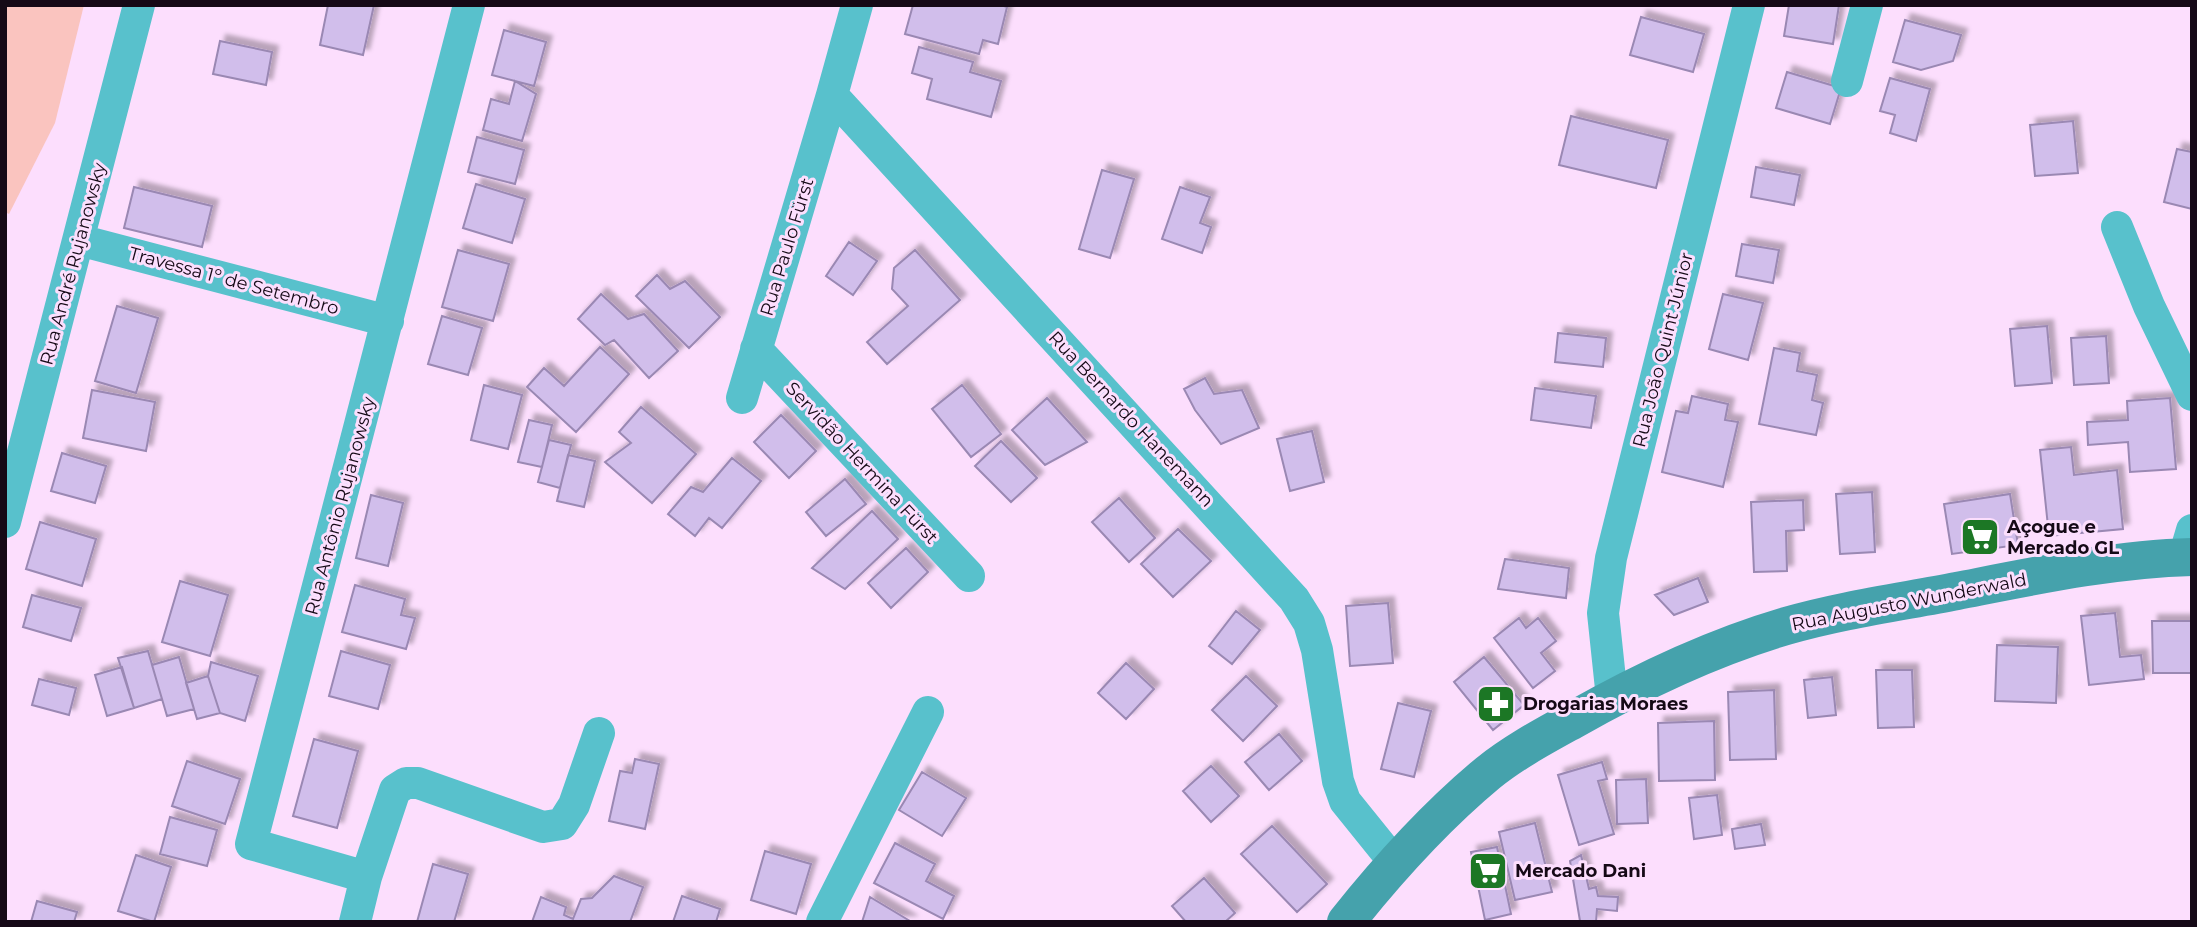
<svg xmlns="http://www.w3.org/2000/svg" width="2197" height="927" viewBox="0 0 2197 927" font-family="Montserrat,sans-serif">
  <style>
    .green { fill: #fac4bf }
    .building { fill: #d1beeb; stroke: #9a88b3; stroke-width: 2; filter: url(#shadow) }
    .lines { fill: none; stroke-linecap: round; stroke-linejoin: round }
    .minor { stroke: #58c1cc; stroke-width: 32 }
    .secondary { stroke: #45a2ac; stroke-width: 38 }
    .labels { text-anchor: middle; stroke-width: 6; stroke-linejoin: round; paint-order: stroke }
    .street-label { font-size: 18px; fill: #150916; stroke: #fcdefd }
    .poi-label { font-size: 18px; font-weight: bold; fill: #150916; stroke: #fcdefd; text-anchor: start }
  </style>
  <defs>
    <filter id="shadow"><feDropShadow dx="6" dy="-6" stdDeviation="2" flood-color="#0004"/></filter>
  </defs>
  <rect width="100%" height="100%" fill="#fcdefd"/>
  <path class="green" d="M5,5H84L55,123L9,214L5,212Z"/>
  <path class="building" d="M328,5H374L363,55L320,45Z
    M913,5H1001L1007,7L998,44L983,40L979,54L905,34Z
    M1789,5H1839L1833,44L1784,36Z
    M1641,17L1704,34L1693,72L1630,55Z
    M1905,20L1961,35L1953,61L1921,70L1893,62Z
    M504,30L546,42L534,86L492,75Z
    M220,41L272,52L266,85L213,74Z
    M919,47L973,62L970,72L1001,81L991,117L927,99L932,79L912,73Z
    M1787,72L1841,88L1830,124L1776,108Z
    M1890,78L1930,89L1916,141L1890,133L1895,115L1880,111Z
    M515,81L536,94L522,141L483,130L491,99L509,104Z
    M1571,116L1668,140L1656,188L1559,165Z
    M2073,121L2078,173L2035,176L2030,125Z
    M477,137L524,150L515,184L468,172Z
    M2177,149L2192,152V209L2164,202Z
    M1756,167L1800,175L1794,205L1751,197Z
    M1102,170L1134,179L1110,258L1079,249Z
    M476,184L525,199L512,243L463,228Z
    M134,187L212,206L202,247L124,228Z
    M1180,187L1210,197L1200,223L1211,227L1202,253L1162,239Z
    M849,242L877,261L853,295L826,276Z
    M1742,244L1779,250L1773,283L1736,276Z
    M458,250L509,264L493,321L442,307Z
    M915,250L960,300L887,364L867,342L908,306L892,289L894,268Z
    M657,275L670,289L685,281L720,317L689,348L636,296Z
    M601,294L628,319L644,314L678,351L649,378L614,340L605,345L578,319Z
    M1723,294L1763,303L1748,360L1709,349Z
    M117,306L158,318L136,393L95,381Z
    M442,316L482,328L468,375L428,364Z
    M2047,326L2052,383L2015,386L2010,329Z
    M1558,333L1606,338L1603,367L1555,362Z
    M2106,336L2109,383L2074,385L2071,338Z
    M600,347L629,374L576,432L527,387L544,368L564,386Z
    M1774,348L1800,353L1797,371L1817,375L1812,400L1823,403L1816,435L1759,424Z
    M1205,378L1214,394L1242,390L1259,428L1221,444L1195,410L1184,389Z
    M484,385L522,395L508,449L471,440Z
    M962,385L1001,434L971,457L932,409Z
    M1535,388L1596,396L1591,428L1531,420Z
    M92,390L155,402L146,451L83,438Z
    M1692,396L1728,404L1725,420L1738,422L1723,487L1662,472L1676,411L1688,413Z
    M1047,398L1087,442L1045,465L1012,430Z
    M2170,398L2176,469L2130,472L2128,442L2088,445L2087,422L2128,420L2127,401Z
    M641,407L696,454L652,503L605,462L631,443L619,432Z
    M781,415L816,451L789,478L754,442Z
    M529,420L552,425L542,467L518,462Z
    M1312,431L1324,482L1290,491L1277,439Z
    M549,440L571,445L560,488L538,482Z
    M1001,441L1037,478L1011,502L975,466Z
    M2071,447L2074,475L2117,470L2123,529L2049,536L2040,450Z
    M62,453L106,466L95,503L51,491Z
    M568,455L595,461L584,507L557,501Z
    M732,458L761,481L722,528L709,518L695,536L668,514L691,487L703,492Z
    M845,479L866,504L826,536L806,512Z
    M1872,492L1875,552L1840,554L1836,494Z
    M2010,494L2018,545L1952,554L1944,504Z
    M371,495L403,503L388,566L356,558Z
    M1119,498L1155,538L1129,562L1092,522Z
    M1803,500L1804,530L1786,531L1787,571L1754,572L1751,502Z
    M872,511L898,539L845,589L812,568Z
    M40,522L96,539L82,586L26,569Z
    M1178,529L1211,561L1173,597L1141,564Z
    M906,548L928,572L891,608L868,583Z
    M1505,559L1569,568L1566,598L1498,589Z
    M1698,578L1708,602L1674,615L1655,595Z
    M180,581L228,595L210,656L162,642Z
    M355,585L405,599L401,615L415,618L406,649L342,632Z
    M32,595L81,608L71,641L23,627Z
    M1388,603L1393,663L1350,666L1346,606Z
    M1236,611L1260,630L1232,664L1209,646Z
    M2115,613L2120,657L2141,655L2144,679L2089,685L2081,616Z
    M1519,618L1526,628L1538,618L1556,641L1541,653L1555,671L1533,688L1494,638Z
    M2152,621H2192V673H2153Z
    M1997,645L2058,647L2056,703L1995,701Z
    M148,651L162,699L134,708L118,658Z
    M341,651L390,665L378,709L329,696Z
    M179,657L194,709L167,716L152,665Z
    M1484,657L1524,705L1493,730L1454,682Z
    M211,662L258,676L245,721L220,713L208,676Z
    M1126,663L1154,689L1126,719L1098,693Z
    M122,667L134,708L107,716L95,675Z
    M1876,670H1912L1914,727L1878,728Z
    M208,676L220,713L197,719L186,683Z
    M1246,676L1277,706L1243,741L1212,710Z
    M1832,677L1836,715L1808,718L1804,680Z
    M39,679L76,688L69,715L32,705Z
    M1774,690L1776,759L1730,760L1728,692Z
    M1398,703L1431,711L1414,777L1381,769Z
    M1714,721L1715,780L1659,781L1658,723Z
    M1279,734L1302,761L1269,790L1245,762Z
    M314,739L358,751L337,828L293,816Z
    M635,759L659,764L645,829L609,821L620,771L632,773Z
    M187,761L240,779L225,824L172,806Z
    M1602,762L1607,779L1598,781L1614,834L1579,845L1558,775Z
    M1211,766L1239,796L1211,822L1183,791Z
    M922,772L966,798L942,836L899,810Z
    M1646,779L1648,823L1617,824L1616,780Z
    M1717,795L1722,835L1694,839L1689,798Z
    M170,817L217,830L207,866L160,854Z
    M1535,823L1552,892L1515,900L1499,832Z
    M1761,824L1765,845L1735,849L1732,829Z
    M1272,826L1327,884L1297,912L1241,854Z
    M895,843L935,864L926,881L954,896L943,919L874,883Z
    M1497,847L1511,914L1485,920L1471,852Z
    M765,851L811,864L796,914L751,900Z
    M136,855L171,867L154,922L118,911Z
    M1581,855L1589,889L1596,887L1598,896L1618,897L1617,911L1597,909L1596,922L1580,921L1570,861Z
    M433,864L468,874L454,922H417Z
    M614,876L643,887L630,922H532L541,897L566,907L564,915L573,919L581,899L592,898Z
    M1204,878L1235,913L1225,922H1186L1172,906Z
    M682,896L720,909L716,922H673Z
    M870,897L910,921L862,922Z
    M37,901L77,912L74,922H31Z"/>
  <g class="lines">
    <path class="minor" d="M857,5L832,95L1294,599L1309,623L1317,650L1338,781L1345,801L1395,863
      M1847,81L1867,5
      M2117,227L2149,306L2192,395
      M79,240L388,321
      M756,349L969,576
      M742,398L832,95
      M5,522L139,5
      M2184,557L2192,530
      M1612,698L1603,613L1611,558L1749,5
      M366,877L395,790L406,783H418L543,827L562,824L574,805L599,733
      M355,922L366,877L251,844L469,5
      M822,922L928,712"/>
    <path class="secondary" d="M1346,922C1389,868 1435,817 1488,773C1514,752 1544,736 1573,720C1640,682 1711,648 1786,626C1841,610 1900,602 1957,591C2034,576 2113,559 2192,557"/>
  </g>
  <defs>
    <g id="supermarket-square" transform="scale(2.0125)"><rect x="-9" y="-9" width="18" height="18" rx="4" fill="#1c7725" stroke="#fcdefd"/><path d="M-6-5.5h2.5l.6 2H6L4.5 2H-2.5L-4.4-4H-6ZM-1.5 3.2a1.3 1.3 0 1 0 .1 0ZM3 3.2a1.3 1.3 0 1 0 .1 0Z" fill="#fff"/></g>
    <g id="pharmacy-square" transform="scale(2.0125)"><rect x="-9" y="-9" width="18" height="18" rx="4" fill="#1c7725" stroke="#fcdefd"/><path d="M-2-6h4v4h4v4h-4v4h-4v-4h-4v-4h4Z" fill="#fff"/></g>
  </defs>
  <g fill-rule="evenodd">
    <use href="#supermarket-square" x="1980" y="537"/>
    <use href="#pharmacy-square" x="1496" y="704"/>
    <use href="#supermarket-square" x="1488" y="871"/>
  </g>
  <g class="labels">
    <g class="street-label">
      <text transform="translate(787 247) rotate(-73)" y="6">Rua Paulo Fürst</text>
      <text transform="translate(73 264) rotate(-75)" y="6">Rua André Rujanowsky</text>
      <text transform="translate(234 281) rotate(15)" y="6">Travessa 1º de Setembro</text>
      <text transform="translate(1663 350) rotate(-76)" y="6">Rua João Quint Júnior</text>
      <text transform="translate(1131 419) rotate(47)" y="6">Rua Bernardo Hanemann</text>
      <text transform="translate(862 463) rotate(47)" y="6">Servidão Hermina Fürst</text>
      <text transform="translate(340 506) rotate(-75)" y="6">Rua Antônio Rujanowsky</text>
      <text transform="translate(1909 602) rotate(-11)" y="6">Rua Augusto Wunderwald</text>
    </g>
    <g class="poi-label">
      <text x="2007" y="533">Açogue e<tspan x="2007" dy="21">Mercado GL</tspan></text>
      <text x="1523" y="710">Drogarias Moraes</text>
      <text x="1515" y="877">Mercado Dani</text>
    </g>
  </g>
  <rect width="2197" height="927" fill="none" stroke="#150916" stroke-width="14"/>
</svg>
